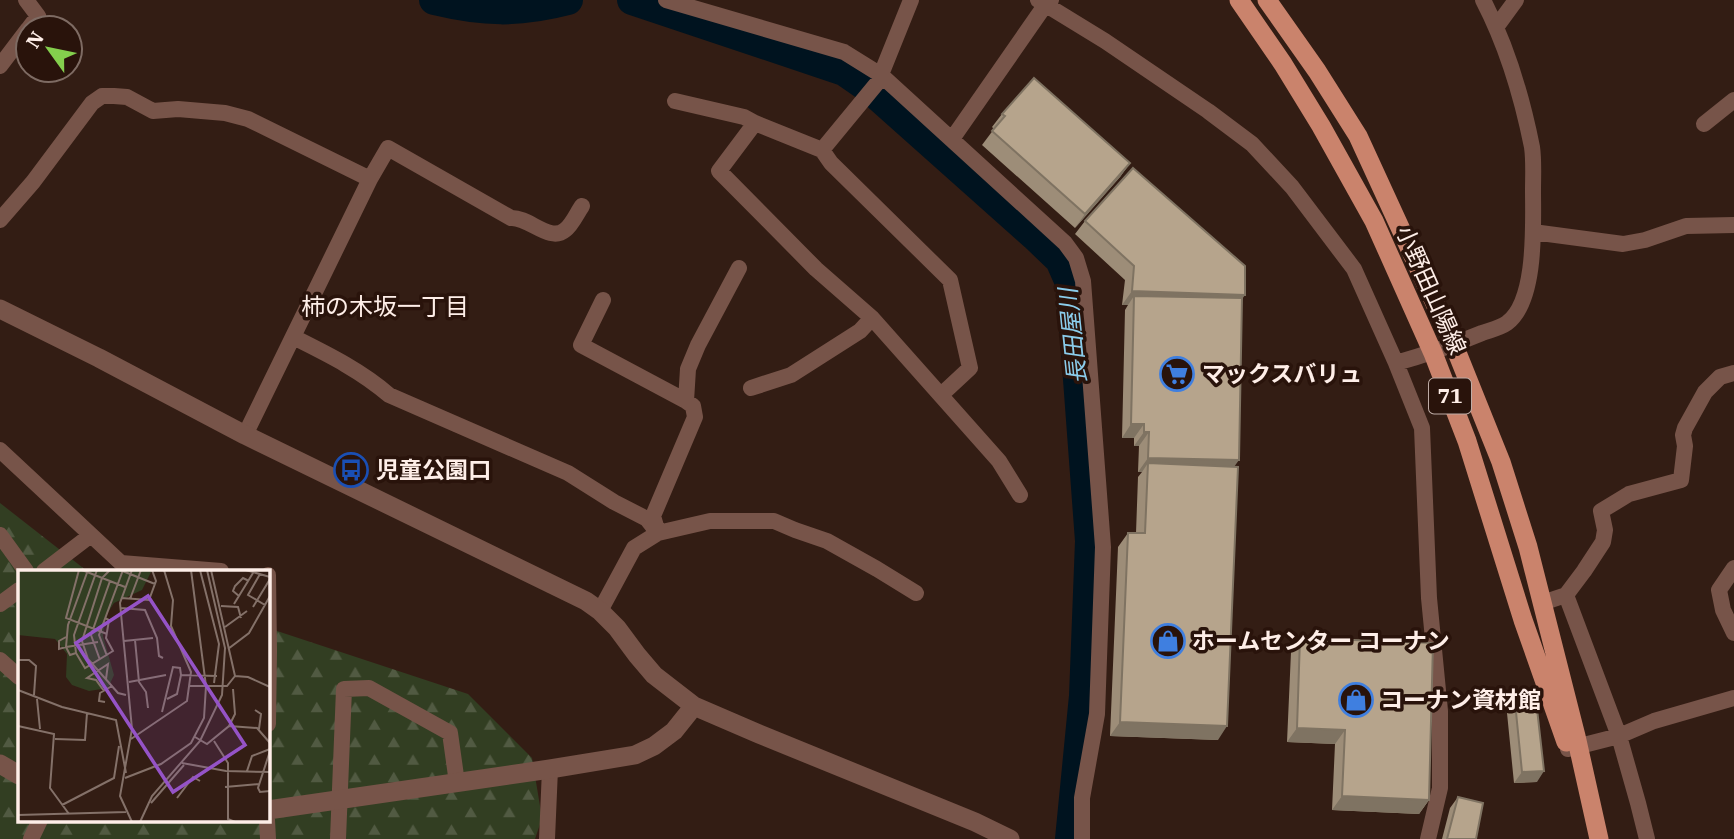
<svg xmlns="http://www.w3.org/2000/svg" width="1734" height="839" viewBox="0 0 1734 839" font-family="'IBM Plex Serif','Noto Sans JP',serif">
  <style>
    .forest { fill: url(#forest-firs) }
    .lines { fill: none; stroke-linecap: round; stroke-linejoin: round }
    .river { stroke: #00131f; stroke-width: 30 }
    .minor { stroke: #775449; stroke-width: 16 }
    .tertiary { stroke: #775449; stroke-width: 19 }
    .primary { stroke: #ca836c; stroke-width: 19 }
    .wall { fill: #9d8d78 }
    .shaded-wall { fill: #7f7362 }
    .building { fill: #b6a48c; stroke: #7f7362; stroke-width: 2 }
    .labels { text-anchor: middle; stroke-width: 7; stroke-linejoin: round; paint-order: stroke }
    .shield { fill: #29130b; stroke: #beaca6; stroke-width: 2 }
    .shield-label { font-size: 21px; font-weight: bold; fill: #feeee8 }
    .street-label { font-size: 23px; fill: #feeee8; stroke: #29130b }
    .poi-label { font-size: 23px; font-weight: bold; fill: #feeee8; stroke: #29130b; text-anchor: start }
    .neighbourhood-label { font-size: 24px; fill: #feeee8; stroke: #29130b }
    .water-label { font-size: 24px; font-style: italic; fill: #8bcdec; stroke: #29130b }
    .inset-road { fill: none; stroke: #847169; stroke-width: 2 }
    .view { fill: #9553c7; fill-opacity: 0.15; stroke: #9553c7; stroke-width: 3.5 }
    .inset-edge { fill: none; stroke: #feeee8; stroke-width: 3.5 }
  </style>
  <defs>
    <pattern id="forest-firs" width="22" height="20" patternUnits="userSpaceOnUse" patternTransform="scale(1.75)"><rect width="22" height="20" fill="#323e22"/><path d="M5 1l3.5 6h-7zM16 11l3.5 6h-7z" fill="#515a42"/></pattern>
  </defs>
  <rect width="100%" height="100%" fill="#331d14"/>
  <path class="forest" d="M0,503L87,571H19V820H268V628L468,694L532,758L542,818L535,839H0Z"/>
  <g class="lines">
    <path class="river" d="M434,0C484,12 518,13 568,0
      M632,0L844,71L870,89L1035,236L1060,260L1071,285L1090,541L1084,696L1070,839"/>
    <path class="minor" d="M26,0L38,16L29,28
      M666,0L844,52L881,75L1065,243L1076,258L1083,281L1103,547L1097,714L1082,798V839
      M911,0L878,82L822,150L755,123L719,171L816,269L872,318L999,461L1020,495
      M1038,0L1105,41L1208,111L1252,144L1292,187L1354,269L1396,363L1422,428L1429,598L1440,711V788L1428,839
      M1497,26L1516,0
      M0,66L28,29
      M675,101L744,117L755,123
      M1704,124L1734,100
      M952,139L1046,4L1051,0
      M822,150L831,163L950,280L970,368L941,395
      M0,220L33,182L92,103L102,96H114L127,97L153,111L178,109L225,113L248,119L370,179
      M1533,232L1623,244L1645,240L1686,226L1734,225
      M293,337C327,354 360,370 389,395L568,473L614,502L647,519L658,533L710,521H774L795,530L827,541L877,569L916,593
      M1396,363C1425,355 1453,345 1482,333C1490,330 1500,328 1507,323C1537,301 1533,224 1533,190C1533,176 1534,161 1532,147C1522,97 1507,46 1483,0
      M751,388L791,375L860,331L872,318
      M686,401L688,369L698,345L739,268
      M245,435L370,179L388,148L511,218C529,217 550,243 565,230C572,225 577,213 582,206
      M0,450L121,563L221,571
      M0,535L26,571
      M1734,568L1719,590L1723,610L1734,633
      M44,571L91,535
      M268,575L269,651L268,724
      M1566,595L1619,736L1638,803L1647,839
      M1542,603L1566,595L1584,571L1603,542L1605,530L1601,511L1629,494L1681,480L1685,446L1683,435L1685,428L1705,392L1720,377L1734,373
      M0,604L19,590
      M600,611L634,548L658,533L653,516L695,417L693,406L686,401L581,345L603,300
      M0,660L19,677
      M1568,749L1619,736L1654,721L1734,698
      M267,820L268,839
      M31,839L40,820
      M338,839L344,689L369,688L450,733L457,783
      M547,839L550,769"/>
    <path class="tertiary" d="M0,309L99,358L245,435L586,601L600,611L617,628L637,655L654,675L694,706L759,734L975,822L1010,839
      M0,764L19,775
      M268,810L550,769L635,755L654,746L674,731L694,706"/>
    <path class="primary" d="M1239,0L1283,64L1321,126L1374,221L1433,353L1467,441L1523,620L1566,742
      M1267,0L1317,71L1358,136L1454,345L1501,462L1528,547L1576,736L1599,839"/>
  </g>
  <path class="wall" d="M1002,114L1130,163L1120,177L1075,228L982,145L994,129L992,127Z
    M1085,221L1242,299L1234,467L1218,740L1110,736L1118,547L1128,533H1136L1138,477L1142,472H1138L1139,446H1134V438H1122L1125,310L1128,305H1122L1125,280L1075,234Z
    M1300,638L1429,800L1419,814L1332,810L1335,744L1287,742L1291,652Z
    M1515,702L1537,782L1514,783L1507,713Z
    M1458,797L1476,839H1442L1450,808Z"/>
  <path class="shaded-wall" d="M1130,163L1120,177L1075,228L1085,214Z
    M1132,291L1245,295L1235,309L1134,296L1128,305H1122Z
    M1131,424H1144L1134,438H1122Z
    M1144,432H1149L1139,446H1134Z
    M1148,458L1239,460L1229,474L1148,463L1142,472H1138Z
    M1120,722L1227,726L1218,740L1110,736Z
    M1297,728L1345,730L1335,744L1287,742Z
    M1544,771L1537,782L1514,783L1522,772Z
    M1342,796L1429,800L1419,814L1332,810Z"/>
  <path class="building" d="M1034,78L1130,163L1085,214L992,131L1005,116L1002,114Z
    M1133,168L1245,266V295L1132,291L1134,266L1085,221Z
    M1134,296L1242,298L1239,460L1148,458L1149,432H1144V424H1131Z
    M1148,463L1238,467L1227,726L1120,722L1128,533H1145Z
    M1300,638L1433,643L1429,800L1342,796L1345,730L1297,728Z
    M1536,700L1544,771L1522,772L1515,702Z
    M1458,797L1483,803L1476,839H1447Z"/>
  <defs>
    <g id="supermarket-ring" transform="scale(1.75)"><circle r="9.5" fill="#29130b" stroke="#3f7fe0" stroke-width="1.5"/><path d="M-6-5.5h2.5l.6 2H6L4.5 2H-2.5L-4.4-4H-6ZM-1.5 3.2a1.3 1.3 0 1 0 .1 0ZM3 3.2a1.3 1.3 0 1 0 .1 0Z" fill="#3f7fe0"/></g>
    <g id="bus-ring" transform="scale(1.75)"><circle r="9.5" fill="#29130b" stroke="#1a4fb4" stroke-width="1.5"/><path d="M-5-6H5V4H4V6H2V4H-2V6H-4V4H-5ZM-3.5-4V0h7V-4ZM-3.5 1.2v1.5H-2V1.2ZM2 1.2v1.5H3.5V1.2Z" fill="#1a4fb4"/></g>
    <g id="shop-ring" transform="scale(1.75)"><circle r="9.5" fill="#29130b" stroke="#3f7fe0" stroke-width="1.5"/><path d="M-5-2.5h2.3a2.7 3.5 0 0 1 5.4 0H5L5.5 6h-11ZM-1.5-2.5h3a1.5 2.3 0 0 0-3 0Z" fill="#3f7fe0"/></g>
  </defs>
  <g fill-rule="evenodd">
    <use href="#supermarket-ring" x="1177" y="374"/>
    <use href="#bus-ring" x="351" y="470"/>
    <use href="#shop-ring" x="1168" y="641"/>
    <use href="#shop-ring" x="1356" y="700"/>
  </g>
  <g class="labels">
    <rect class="shield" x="1429" y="378.5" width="42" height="35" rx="5"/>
    <g class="shield-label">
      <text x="1450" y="403">71</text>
    </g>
    <g class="street-label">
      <text transform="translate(1431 290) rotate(66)" y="8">小野田山陽線</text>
    </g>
    <g class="poi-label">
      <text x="1202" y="382">マックスバリュ</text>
      <text x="376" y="478">児童公園口</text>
      <text x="1192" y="649">ホームセンター コーナン</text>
      <text x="1380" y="708">コーナン資材館</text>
    </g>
    <g class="neighbourhood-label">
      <text x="385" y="315">柿の木坂一丁目</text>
    </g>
    <g class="water-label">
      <text transform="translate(1073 336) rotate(-96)" y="8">長田屋川</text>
    </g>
  </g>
  <g transform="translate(18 570)">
    <rect width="252" height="252" fill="#331d14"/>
    <path d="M0,0H134L124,20L96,33L87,47L85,66L96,105L90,118L71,121L54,115L48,107L49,84L37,69L0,65Z" fill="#323e22"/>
    <path class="inset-road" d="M61,0L48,48L89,64M64,0L107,17M70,0L50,55L48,77L80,72M79,0L56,65L58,83L67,98L95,81L88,68L91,50L87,48M92,0L84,8L64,71L70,89L100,123L108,125M102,0L137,14M114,0L102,33L114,159L102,226L114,252M182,0L201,74L196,113M193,0L217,106M228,0L252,7M242,4L230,25L247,35M221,26L215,21L217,16L225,8L231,11M103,28L131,30L138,11L134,0M112,29L123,0M216,34L235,3M203,36L220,37L223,48M235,37L252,9M103,38L127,40L139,68L141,86L145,88M207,57L229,41M48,67L41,71V79L48,77L52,85L58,83M117,70L121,112L128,122L130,138M106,71L135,68M210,79L231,63L252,26M89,86L81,65L105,0M1,90H11L18,96L16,125M82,90L73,65L92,11M217,106L230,107L252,117M111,112L148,105M171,116H209L217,106M0,120L44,137L98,150L108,203M86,121L78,110L69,108L90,94L88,109M19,129L22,159M149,129L159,124L163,105M87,132L81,131L82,123L94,116M237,140L243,144L241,159M144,142L155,97L162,98L163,105L199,106M0,156L36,164L32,218L51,244M211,156L239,158L252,173M177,167L189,174L211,156L217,144L215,119M37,169L67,170L69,143M113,169L169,131L173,102L153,56L155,30L146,0M196,171L210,193V249L217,252M252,181L240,218L242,222L252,221M164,193L208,201L252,202M229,201L234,186L252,179M107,208L143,194L173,173L186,148L188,116L173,0M207,217L241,214M159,228L175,207L182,211M133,233L166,195M44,235L96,208L101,176M0,245L108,242M122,252L134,226L182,171L204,125L207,78L189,0"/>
    <path class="view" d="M130,26L227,175L155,222L58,73Z"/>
    <rect width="252" height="252" class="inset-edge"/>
  </g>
  <g transform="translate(49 49) rotate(303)"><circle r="33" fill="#29130b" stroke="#7e6b63" stroke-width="2"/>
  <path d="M0-5L12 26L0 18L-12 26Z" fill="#84cf4d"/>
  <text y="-10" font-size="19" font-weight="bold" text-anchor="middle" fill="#feeee8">N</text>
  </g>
</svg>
